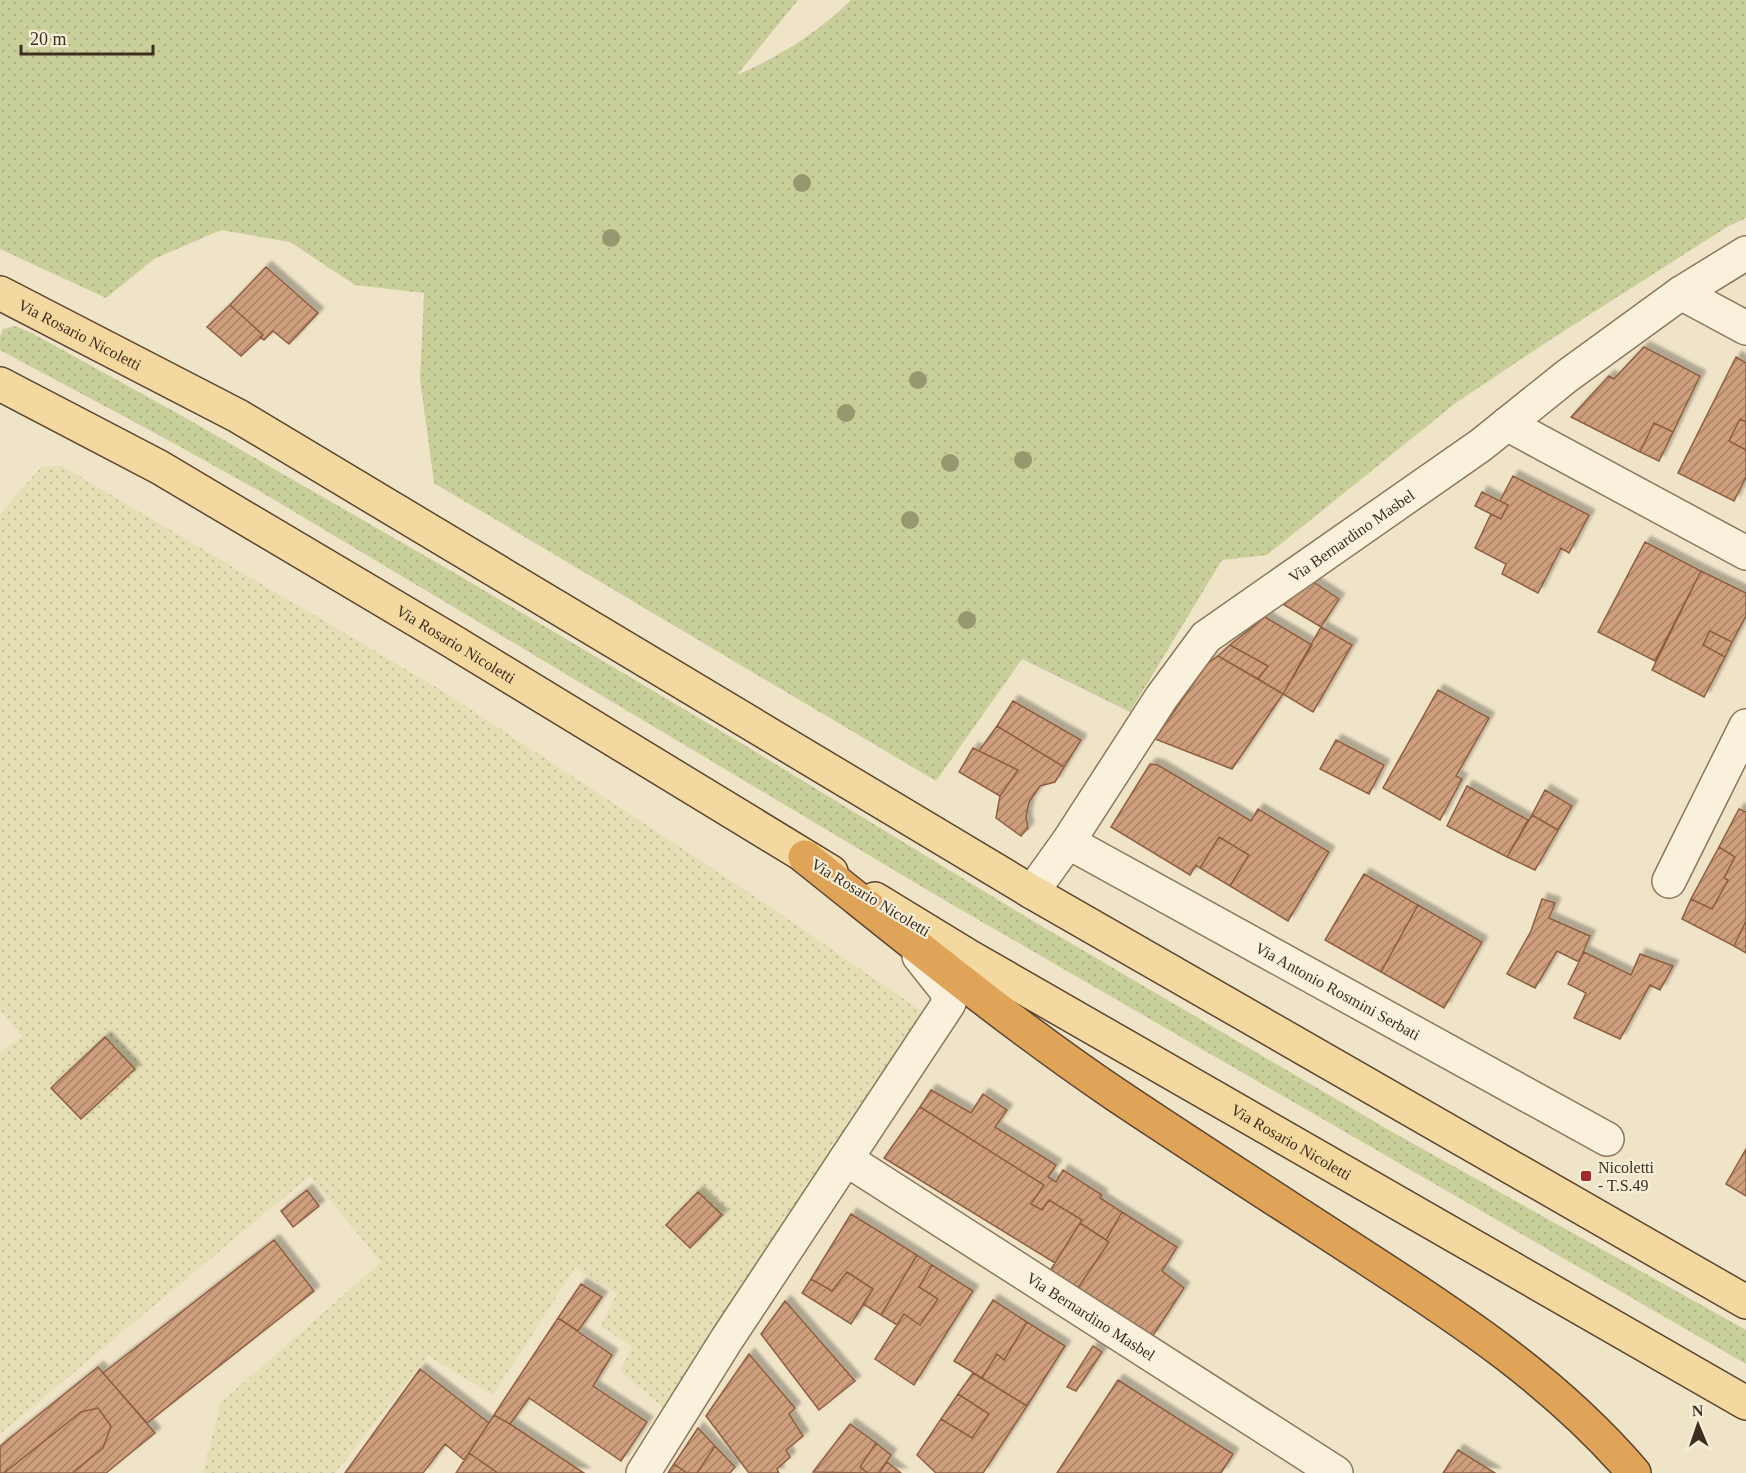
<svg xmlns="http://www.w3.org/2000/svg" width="1746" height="1473" viewBox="0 0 1746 1473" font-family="Georgia,serif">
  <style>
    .farmland { fill: url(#farmland-dots) }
    .grass { fill: url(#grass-dots) }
    .building { fill: url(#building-hatch); stroke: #8d5f41; stroke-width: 1.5; filter: url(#shadow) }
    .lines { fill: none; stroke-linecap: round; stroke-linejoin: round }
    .minor-casing { stroke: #8d765c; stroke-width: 36 }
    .major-casing { stroke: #5b4430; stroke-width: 36 }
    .highway-casing { stroke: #5b4430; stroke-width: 36 }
    .minor { stroke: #faf1dc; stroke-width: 33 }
    .major { stroke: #f3d9a0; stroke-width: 33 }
    .highway { stroke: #e0a458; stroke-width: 33 }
    .tree { fill: #96986f }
    .poi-dot { fill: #9e2a2b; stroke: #f7eed8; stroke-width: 2 }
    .labels { text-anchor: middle; stroke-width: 4.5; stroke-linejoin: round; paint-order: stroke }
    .street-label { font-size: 16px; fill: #3d2e20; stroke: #f7eed8 }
    .poi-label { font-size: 16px; fill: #3d2e20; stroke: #f7eed8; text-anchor: start }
  </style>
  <defs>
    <pattern id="farmland-dots" width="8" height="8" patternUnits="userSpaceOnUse" patternTransform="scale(1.5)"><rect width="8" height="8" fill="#e6deb5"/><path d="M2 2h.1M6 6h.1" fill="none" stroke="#c6bf9b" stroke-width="1.8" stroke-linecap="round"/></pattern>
    <pattern id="grass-dots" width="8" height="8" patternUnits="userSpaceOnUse" patternTransform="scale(1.5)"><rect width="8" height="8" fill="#c9cf9b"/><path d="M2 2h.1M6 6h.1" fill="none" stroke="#aeb285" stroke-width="1.8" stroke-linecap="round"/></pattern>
    <pattern id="building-hatch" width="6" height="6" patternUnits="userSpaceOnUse" patternTransform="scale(1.5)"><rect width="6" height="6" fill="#cf9f7d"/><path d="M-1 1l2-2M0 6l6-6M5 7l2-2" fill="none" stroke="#a98266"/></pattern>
    <filter id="shadow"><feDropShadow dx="5.5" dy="-5.5" stdDeviation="1.5" flood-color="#0004"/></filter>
  </defs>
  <rect width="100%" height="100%" fill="#f0e4c8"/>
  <path class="farmland" d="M62,466L446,693L751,894L923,1012L664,1408L620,1371L632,1347L601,1326L617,1293L575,1268L493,1395L428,1356L335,1473H203L221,1402L381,1262L310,1176L0,1434V1053L23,1036L0,1011V514L41,467Z"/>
  <path class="grass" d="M0,0H798L737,75C782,55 816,34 851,0H1746V218L1727,227L1550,340L1457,402L1267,555L1222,560L1130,712L1022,659L936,781L434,483L420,379L424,293L355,285L290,242L221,230L154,259L106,298L0,249Z
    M15,326L32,333L184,417L460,576L741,743L1023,915L1387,1129L1746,1330V1364L939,897L261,492L166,439L0,350V336L3,329Z"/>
  <path class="building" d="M266,267L318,313L289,344L273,331L264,340L260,337L263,335L230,305Z
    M230,305L263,335L241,356L207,327Z
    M1644,347L1700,376L1673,432L1654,423L1640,452L1571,417L1609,376L1614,379Z
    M1736,357L1746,363V422L1740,419L1729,441L1746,450V477L1734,501L1678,473Z
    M1740,419L1746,422V450L1729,441Z
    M1654,423L1673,432L1659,461L1640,452Z
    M1513,476L1589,515L1569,553L1561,548L1538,593L1502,574L1506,564L1475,548L1491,514L1501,519L1508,505L1500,501Z
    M1482,492L1508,505L1501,519L1475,506Z
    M1645,542L1701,571L1655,661L1598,632Z
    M1701,571L1746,593V616L1732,642L1710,631L1703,645L1725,657L1704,697L1652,670Z
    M1312,581L1339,599L1321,627L1281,603Z
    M1265,617L1312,645L1283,694L1258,679L1268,666L1230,645Z
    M1321,627L1352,645L1313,712L1283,694Z
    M1710,631L1732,642L1725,657L1703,645Z
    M1230,645L1268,666L1258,679L1218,656Z
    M1218,656L1283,694L1232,769L1155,739L1207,664Z
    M1438,690L1489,718L1456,776L1462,779L1440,820L1383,788Z
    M1013,701L1081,740L1064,767L997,726Z
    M997,726L1064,767L1055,782L1040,786L1029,802L1026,817L1028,828L1021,836L996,818L1000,796L1018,770L979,751Z
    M1336,740L1384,765L1369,794L1320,769Z
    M973,748L1018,770L1000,796L959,772Z
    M1150,764L1158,765L1251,821L1258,809L1329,852L1288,921L1230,886L1249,855L1219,837L1200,868L1196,865L1190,875L1111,827Z
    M1467,786L1528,820L1507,857L1447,826Z
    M1545,790L1572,806L1558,830L1532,815Z
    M1739,809L1746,812V921L1734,946L1682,919L1691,899L1712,909L1728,880L1724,878L1735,857L1719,847Z
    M1532,815L1558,830L1535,870L1507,857Z
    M1219,837L1249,855L1230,886L1200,868Z
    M1719,847L1735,857L1724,878L1728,880L1712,909L1691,899Z
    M1364,874L1418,905L1381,972L1325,940Z
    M1542,899L1555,903L1549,918L1590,936L1579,962L1557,951L1535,988L1507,974L1531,931Z
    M1418,905L1482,942L1444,1008L1381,972Z
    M1746,921V953L1734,946Z
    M1584,952L1631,975L1640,954L1673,966L1660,990L1650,985L1620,1039L1574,1018L1586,993L1568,984Z
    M105,1037L135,1069L81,1119L51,1088Z
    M931,1090L971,1113L983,1094L1007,1110L995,1127L1056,1165L1048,1177L1056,1182L1063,1170L1102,1195L1100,1198L1122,1212L1106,1240L1080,1223L1082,1220L1049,1200L1042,1210L1031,1204L1044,1185L920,1107Z
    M920,1107L1044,1185L1031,1204L1042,1210L1049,1200L1082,1220L1055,1263L884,1158Z
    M1746,1149V1196L1726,1184Z
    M307,1190L319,1206L293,1227L281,1211Z
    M698,1192L722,1215L690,1248L666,1225Z
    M1122,1212L1177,1247L1162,1271L1184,1288L1152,1337L1076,1291L1109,1242L1106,1240Z
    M851,1214L917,1255L881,1315L863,1304L873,1289L847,1272L832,1291L811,1279Z
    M1080,1223L1109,1242L1076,1291L1048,1274Z
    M274,1240L314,1291L147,1423L103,1373Z
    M917,1255L932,1265L919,1287L938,1299L920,1325L904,1314L897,1325L881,1315Z
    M932,1265L973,1291L914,1385L875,1359L904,1314L920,1325L938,1299L919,1287Z
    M847,1272L873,1289L851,1324L802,1293L811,1279L832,1291Z
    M581,1284L602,1297L578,1331L558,1318Z
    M993,1300L1027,1322L1004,1360L997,1354L982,1378L954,1361Z
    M785,1301L855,1381L819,1410L761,1334Z
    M558,1318L612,1355L593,1386L647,1422L621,1461L529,1398L510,1424L494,1415Z
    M1027,1322L1065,1346L1027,1406L982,1378L997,1354L1004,1360Z
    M1093,1346L1102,1352L1076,1391L1067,1387Z
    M749,1354L795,1408L789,1414L803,1436L786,1450L790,1457L777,1469L779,1473H749L706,1416Z
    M98,1367L155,1433L106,1473H72L103,1448L111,1426L98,1408L81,1412L4,1473H0V1446Z
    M420,1369L489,1423L464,1460L445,1444L423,1473H345Z
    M973,1373L1027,1406L983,1473H936L917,1455L941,1419L972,1438L989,1414L958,1394Z
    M1118,1380L1233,1454L1221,1473H1057Z
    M958,1394L989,1414L972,1438L941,1419Z
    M98,1408L111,1426L103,1448L72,1473H4L81,1412Z
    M494,1415L510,1424L584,1473H498L469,1453Z
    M850,1424L876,1443L860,1467L868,1473L813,1472Z
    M698,1428L715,1446L697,1473H687L674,1464Z
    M876,1443L891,1455L879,1473H868L860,1467Z
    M715,1446L735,1467L730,1473H697Z
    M1458,1450L1495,1473H1443Z
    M469,1453L498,1473H456Z
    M887,1462L901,1473H879Z
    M674,1464L687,1473H668Z"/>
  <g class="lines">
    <g class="minor-casing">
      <g id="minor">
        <path d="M1681,293L1746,328"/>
        <path d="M1507,424L1746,553"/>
        <path id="s1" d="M1068,842L1607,1139"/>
        <path d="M1669,881L1746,726"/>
        <path id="s2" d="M1032,892L1068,842L1161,698L1206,637L1481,445L1567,376L1681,293L1746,253"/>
        <path id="s3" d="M846,1159L1336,1473"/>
        <path d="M643,1473L727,1339L949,1003L946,990L919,956"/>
      </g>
    </g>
    <g class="major-casing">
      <g id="major">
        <path id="s4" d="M0,293L238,416L1032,892L1746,1302"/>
        <path id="s5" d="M0,384L159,467L447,638L831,872"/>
        <path id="s6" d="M875,899L970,957L1746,1403"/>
      </g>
    </g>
    <g class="highway-casing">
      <path id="highway" d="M805,857C907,938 1007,1021 1115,1094C1197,1149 1280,1202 1363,1256C1462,1320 1557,1383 1634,1473"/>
    </g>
    <use href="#minor" class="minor"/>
    <use href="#major" class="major"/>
    <use href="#highway" class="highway"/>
  </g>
  <g class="tree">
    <circle cx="802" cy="183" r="9"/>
    <circle cx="611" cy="238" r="9"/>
    <circle cx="918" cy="380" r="9"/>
    <circle cx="846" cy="413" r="9"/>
    <circle cx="1023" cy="460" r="9"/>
    <circle cx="950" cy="463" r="9"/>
    <circle cx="910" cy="520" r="9"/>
    <circle cx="967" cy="620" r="9"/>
  </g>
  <rect class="poi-dot" x="1580" y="1170" width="12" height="12" rx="3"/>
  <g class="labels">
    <g class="street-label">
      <text dy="6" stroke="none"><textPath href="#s4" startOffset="90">Via Rosario Nicoletti</textPath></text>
      <text dy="6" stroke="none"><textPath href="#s2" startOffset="486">Via Bernardino Masbel</textPath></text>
      <text dy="6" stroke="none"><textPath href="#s5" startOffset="525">Via Rosario Nicoletti</textPath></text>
      <text transform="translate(871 897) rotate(31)" y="6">Via Rosario Nicoletti</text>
      <text dy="6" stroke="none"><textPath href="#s1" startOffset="308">Via Antonio Rosmini Serbati</textPath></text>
      <text dy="6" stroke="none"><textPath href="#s6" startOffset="482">Via Rosario Nicoletti</textPath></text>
      <text dy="6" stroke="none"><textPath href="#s3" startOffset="291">Via Bernardino Masbel</textPath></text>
    </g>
    <g class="poi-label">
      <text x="1598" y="1173">Nicoletti<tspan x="1598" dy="18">- T.S.49</tspan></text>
    </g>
  </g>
  <g transform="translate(1698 1425) rotate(358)" stroke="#f7eed8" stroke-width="4.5" paint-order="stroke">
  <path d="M0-4.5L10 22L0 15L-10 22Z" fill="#3d2e20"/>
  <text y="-9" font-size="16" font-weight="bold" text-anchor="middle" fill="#3d2e20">N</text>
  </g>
  <path d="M21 45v9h132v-9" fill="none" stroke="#3d2e20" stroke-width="3"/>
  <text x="30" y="45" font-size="18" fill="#3d2e20" stroke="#f7eed8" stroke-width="4.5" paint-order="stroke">20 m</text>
</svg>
